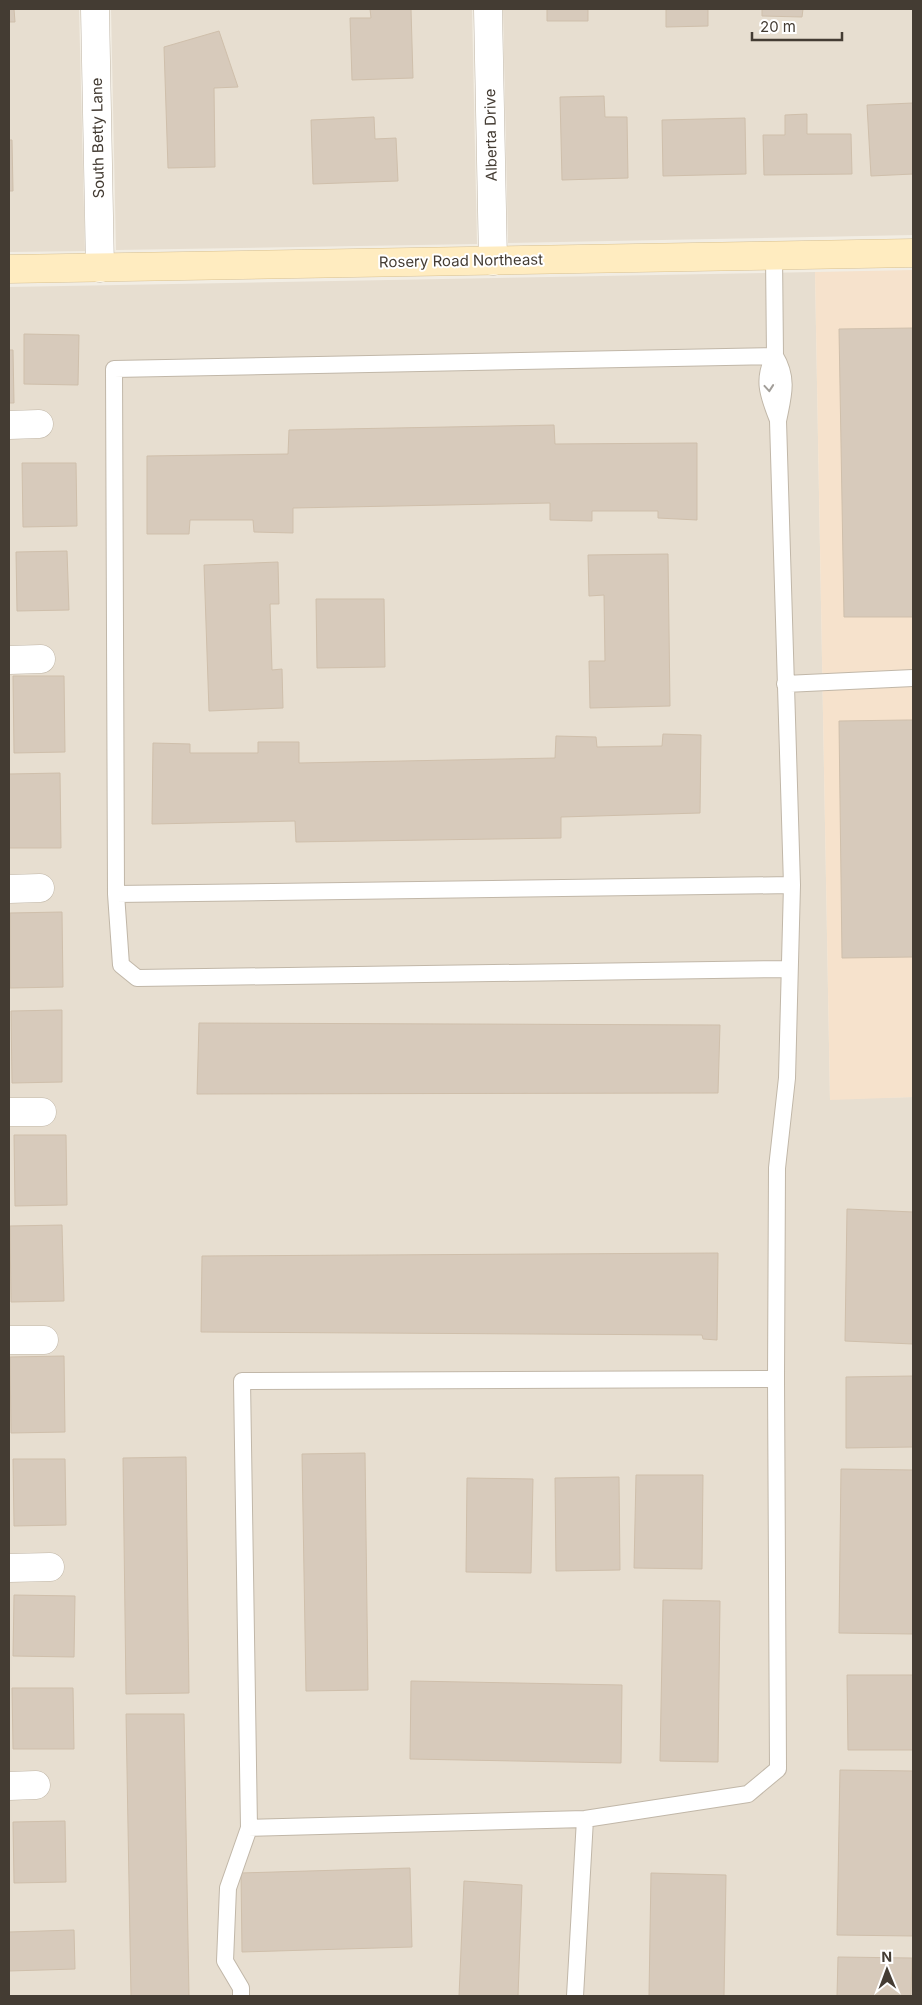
<svg xmlns="http://www.w3.org/2000/svg" width="922" height="2005" viewBox="0 0 922 2005" font-family="Inter,sans-serif">
  <style>
    .residential { fill: #e7ded0 }
    .commercial { fill: #f6e2cc }
    .building { fill: #d7cabb; stroke: #cfbfab }
    .lines { fill: none; stroke-linecap: round; stroke-linejoin: round }
    .lane-casing { stroke: #c1b7a8; stroke-width: 18 }
    .street-casing { stroke: #c1b7a8; stroke-width: 29 }
    .secondary-casing { stroke: #d8c192; stroke-width: 29 }
    .lane { stroke: #fff; stroke-width: 16 }
    .street { stroke: #fff; stroke-width: 28 }
    .secondary { stroke: #ffecc0; stroke-width: 28 }
    .oneway { stroke: #a29e99 }
    .labels { text-anchor: middle; stroke-width: 4; stroke-linejoin: round; paint-order: stroke }
    .street-label { font-size: 15px; fill: #443c33; stroke: #fff }
  </style>
  <rect width="100%" height="100%" fill="#f2ede3"/>
  <path class="residential" d="M9,9H79L85,251L9,252Z
    M111,9H472L477,244L116,250Z
    M503,9H913V235L508,243Z
    M815,272L830,1099L913,1097V1996H9V287Z"/>
  <path class="commercial" d="M913,270V1097L830,1100L815,272Z"/>
  <path class="building" d="M9,9H14L15,22H9Z
    M370,9H411L413,78L352,80L350,18H371Z
    M547,9H588V21H547Z
    M666,9H708V26L666,27Z
    M762,9H803L802,17L762,16Z
    M219,31L238,87L214,88L215,167L168,168L164,47Z
    M604,96L605,117H627L628,178L562,180L560,97Z
    M913,103V174L871,176L867,105Z
    M807,114V134H851L852,174L764,175L763,135H785V115Z
    M374,117L375,139L396,138L398,181L313,184L311,120Z
    M745,118L746,174L663,176L662,120Z
    M9,140H12L13,191H9Z
    M913,328V617H844L839,329Z
    M24,334L79,335L78,385L24,384Z
    M9,350H13L14,403H9Z
    M554,425L555,444L697,443V520L658,518V511H592V521L550,520V503L293,508V533L254,532L253,520H190L189,534H147V456L288,454L289,430Z
    M22,463H76L77,526L23,527Z
    M67,551L69,610L17,611L16,552Z
    M668,554L670,706L590,708L589,661H605L604,595L589,596L588,555Z
    M278,562L279,604H270L272,670L282,669L283,708L209,711L204,565Z
    M316,599H384L385,667L317,668Z
    M13,676H64L65,752L14,753Z
    M907,720H913V957L842,958L839,721Z
    M663,734L701,735L700,813L561,817V838L296,842L295,821L152,824L153,743L190,744V753H258V742H299V763L555,758L556,736L596,737L597,747L662,746Z
    M60,773L61,848H9V774Z
    M62,912L63,987L10,988V913Z
    M62,1010V1082L12,1083L11,1011Z
    M199,1023L720,1025L718,1093L197,1094Z
    M14,1135H66L67,1205L15,1206Z
    M847,1209L913,1212V1344L845,1341Z
    M62,1225L64,1301L11,1302L10,1226Z
    M718,1253L717,1340L703,1339L702,1335L201,1332L202,1256Z
    M64,1356L65,1432L11,1433L10,1357Z
    M913,1376V1447L846,1448V1377Z
    M365,1453L368,1690L306,1691L302,1454Z
    M186,1457L189,1693L126,1694L123,1458Z
    M13,1459H65L66,1525L14,1526Z
    M841,1469L913,1470V1634L839,1633Z
    M636,1475H703L702,1569L634,1568Z
    M619,1477L620,1570L556,1571L555,1478Z
    M467,1478L533,1479L531,1573L466,1572Z
    M14,1595L75,1596L74,1657L13,1656Z
    M663,1600L720,1601L718,1762L660,1761Z
    M847,1675H913V1750H848Z
    M411,1681L622,1685L621,1763L410,1759Z
    M12,1688H73L74,1749H13Z
    M126,1714H184L189,1996H131Z
    M840,1770L913,1771V1936L837,1935Z
    M65,1821L66,1882L14,1883L13,1822Z
    M410,1868L412,1947L242,1952L241,1873Z
    M651,1873L726,1875L724,1996H649Z
    M464,1881L522,1885L518,1996H459Z
    M74,1930L75,1969L9,1971V1932Z
    M838,1957L912,1958L911,1996H837Z"/>
  <g class="lines">
    <g class="lane-casing">
      <path id="lane" d="M775,356L114,369L116,894L792,885
        M775,356C761,379 769,397 778,420
        M785,684L913,678
        M116,894L121,965L137,978L789,969
        M249,1828L585,1819L748,1794L778,1769L776,1379
        M241,1996V1988L225,1961L228,1888L249,1828L242,1381L776,1379L777,1168L787,1078L792,885L778,421C783,396 789,379 775,356L774,255
        M575,1996L585,1819"/>
    </g>
    <g class="street-casing">
      <path id="street" d="M95,9L100,268
        M488,9L493,261
        M9,425L39,424
        M9,660L41,659
        M9,889L40,888
        M9,1112H42
        M9,1340H44
        M9,1568L50,1567
        M9,1786L36,1785"/>
    </g>
    <g class="secondary-casing">
      <path id="secondary" d="M9,269L913,253"/>
    </g>
    <use href="#lane" class="lane"/>
    <use href="#street" class="street"/>
    <use href="#secondary" class="secondary"/>
  </g>
  <defs><path id="oneway-chevron" d="M-2-3.5L2.5 0L-2 3.5" fill="none" stroke-width="1.6" stroke-linecap="round" stroke-linejoin="round" transform="scale(1.25)"/></defs>
  <use class="oneway" href="#oneway-chevron" transform="translate(769 388) rotate(85)"/>
  <g class="labels">
    <g class="street-label">
      <text transform="translate(491 135) rotate(-91)" y="5">Alberta Drive</text>
      <text transform="translate(98 138) rotate(-91)" y="5">South Betty Lane</text>
      <text transform="translate(461 261) rotate(-1)" y="5">Rosery Road Northeast</text>
    </g>
  </g>
  <rect width="922" height="2005" fill="none" stroke="#443c33" stroke-width="20"/>
  <g transform="translate(887 1970) rotate(359)" stroke="#ffffff" stroke-width="4" paint-order="stroke">
  <path d="M0-4L9 19L0 12L-9 19Z" fill="#443c33"/>
  <text y="-8" font-size="14" font-weight="bold" text-anchor="middle" fill="#443c33">N</text>
  </g>
  <path d="M752 32v8h90v-8" fill="none" stroke="#443c33" stroke-width="2.5"/>
  <text x="760" y="32" font-size="15" fill="#443c33" stroke="#ffffff" stroke-width="4" paint-order="stroke">20 m</text>
</svg>
